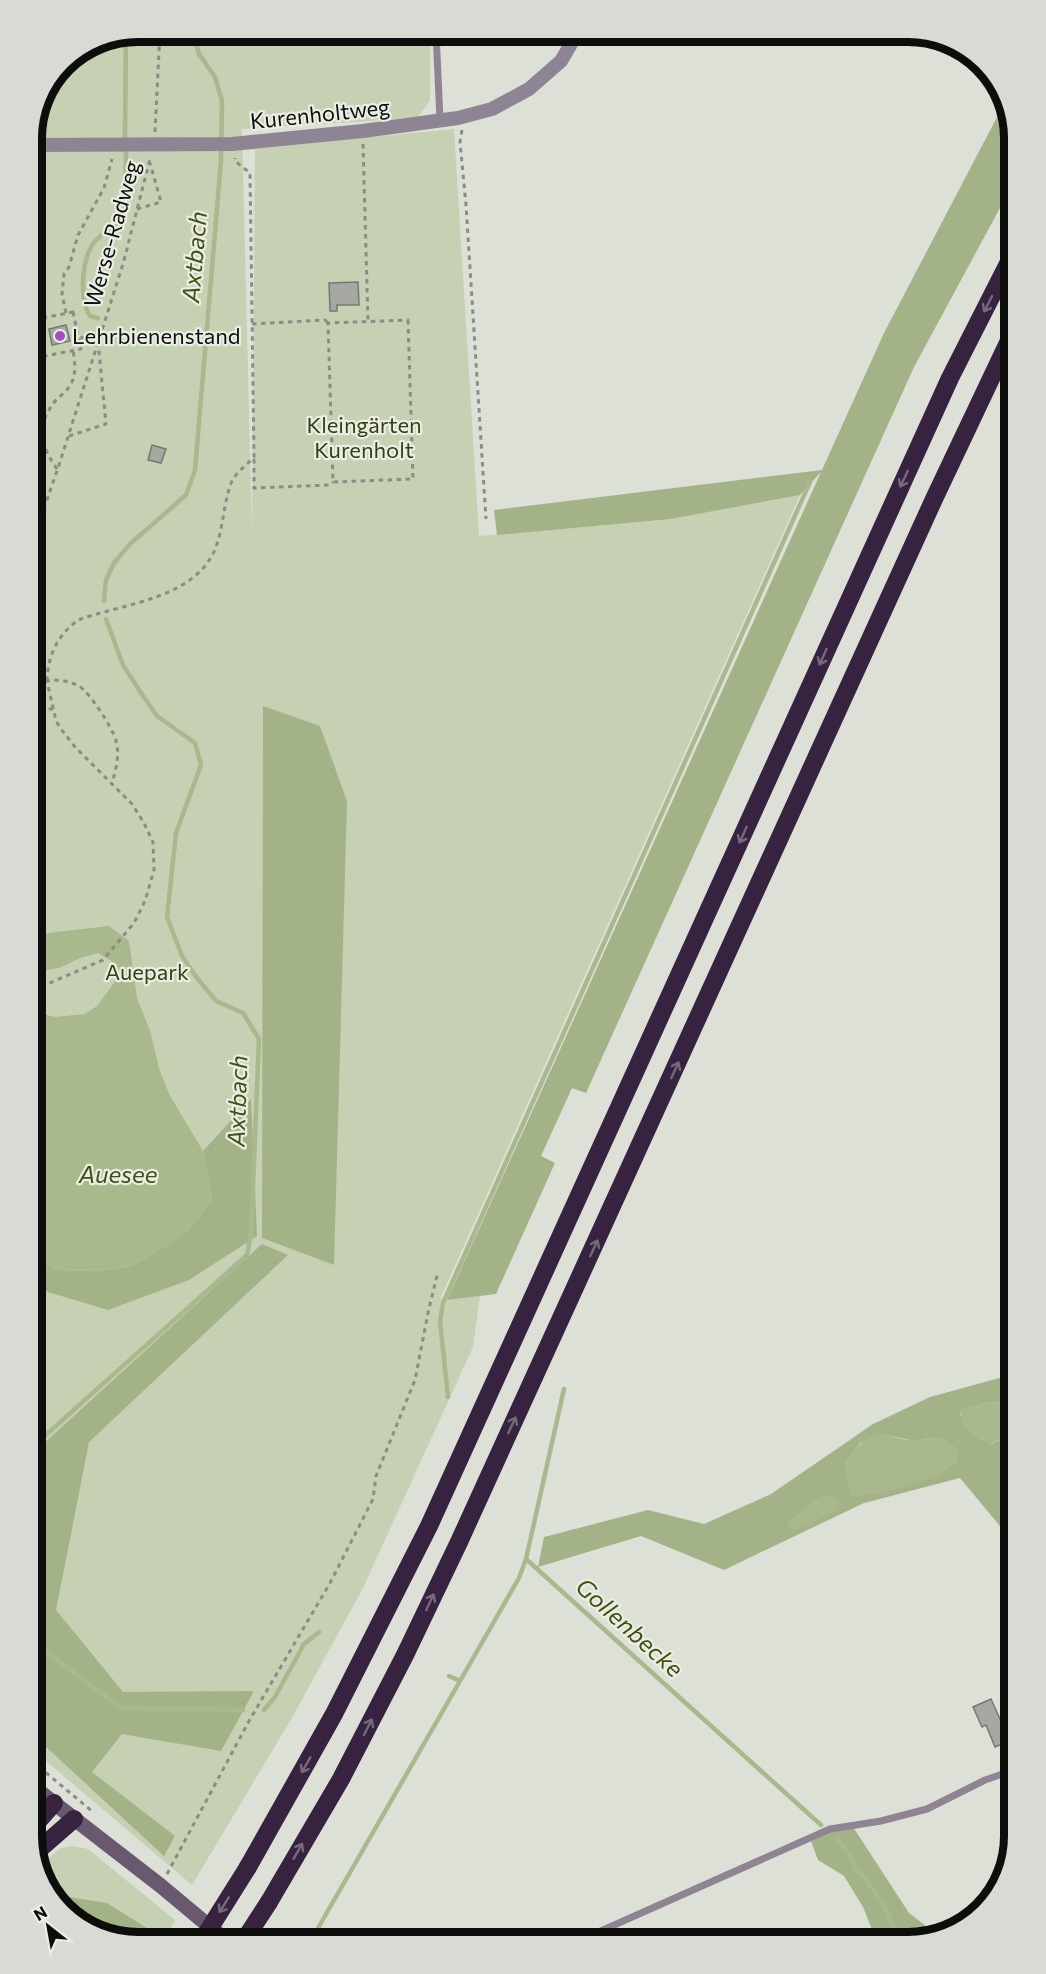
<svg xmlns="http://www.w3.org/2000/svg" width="1046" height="1974" viewBox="0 0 1046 1974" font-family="Commissioner,sans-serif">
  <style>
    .green { fill: #c6d0b2 }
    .forest { fill: #a4b288; fill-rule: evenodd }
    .water { fill: #aab88e; fill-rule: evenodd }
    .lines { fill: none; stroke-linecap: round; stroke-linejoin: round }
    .stream { stroke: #aab88e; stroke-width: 4.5 }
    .building { fill: #a6a9a1; stroke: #767971; stroke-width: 1.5 }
    .path { stroke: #8a8c86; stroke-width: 3; stroke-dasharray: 4.5 4.5; stroke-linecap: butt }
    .lane { stroke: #8f8493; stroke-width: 7 }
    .street { stroke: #8f8493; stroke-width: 14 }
    .secondary { stroke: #69596f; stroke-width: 15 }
    .highway { stroke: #372240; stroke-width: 18 }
    .highway-bridge { stroke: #372240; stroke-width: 18 }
    .oneway { stroke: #766979 }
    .poi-dot { fill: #a250c0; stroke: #eaede4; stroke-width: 2 }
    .labels { text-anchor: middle; stroke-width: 4.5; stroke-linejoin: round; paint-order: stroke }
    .street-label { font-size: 22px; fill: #0d0e0b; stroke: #eaede4 }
    .poi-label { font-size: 22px; fill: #0d0e0b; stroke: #eaede4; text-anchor: start }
    .park-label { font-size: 22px; fill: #334010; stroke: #eaede4 }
    .water-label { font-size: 24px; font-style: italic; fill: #41510f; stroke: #eaede4 }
    .rim { fill: none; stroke: #0d0e0b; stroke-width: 8 }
  </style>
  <rect width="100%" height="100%" fill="#dde0d7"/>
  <path class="green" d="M138,32H430V101L417,118L242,129L252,533L255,148L454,129L479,536L671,519L800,495L440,1299L447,1300L480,1296L473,1347L363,1588L293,1716L192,1885L32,1749V132L63,63L98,39Z
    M72,1846L88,1849L175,1920L165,1939L107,1903L55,1896L40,1877L38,1867L61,1848Z"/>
  <path class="forest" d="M1007,98L1014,146L1003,167L1014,174V182L914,367L586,1093L572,1088L541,1156L555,1163L496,1294L447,1300L821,472L800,495L671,519L497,535L494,510L822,470L884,333Z
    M263,706L320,726L347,801L334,1265L262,1238Z
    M251,1099L257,1236L189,1280L108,1310L48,1292L32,1278V1248L41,1262L56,1270L97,1271L130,1267L168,1245L188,1231L212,1200L203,1151Z
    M262,1244L288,1255L89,1442L56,1610L123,1692L254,1691L221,1751L122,1734L92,1772L175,1836L164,1856L32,1734V1473L41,1446Z
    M1014,1374V1399L1002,1403L988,1402L960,1411V1415L991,1444L1014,1433V1444L1001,1452V1464L1014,1482V1543L960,1478L864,1503L724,1570L641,1536L538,1567L544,1537L648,1510L704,1524L771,1494L873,1424L930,1397ZM884,1435L916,1441L934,1437L845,1464L860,1443Z
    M853,1827L909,1913L939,1936L908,1942H877L863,1907L844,1876L818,1860L811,1841L831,1832Z
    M56,1895L107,1903L165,1939L163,1942H132L79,1924Z"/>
  <path class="water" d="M109,926L129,941L137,998L150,1031L159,1068L169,1094L203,1151L212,1200L188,1231L168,1245L130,1267L97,1271L56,1270L41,1262L32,1248V942L48,933ZM98,953L113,962L118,971L117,979L97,1006L85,1014L55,1017L39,1013C32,1001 31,982 40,971L59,968L80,958Z
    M1014,1399V1433L990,1444C976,1440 961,1426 960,1411L988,1402L1002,1403Z
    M884,1435C894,1437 907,1441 917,1440C939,1438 945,1433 960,1453L956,1464C924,1484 889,1494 851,1496L847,1481L845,1464C857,1447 862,1436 884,1435Z
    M823,1495L833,1496L840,1502L839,1510L792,1532L787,1522C800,1514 809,1503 823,1495Z"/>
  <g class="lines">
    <path class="stream" d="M125,136L126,34
      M98,318L90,316C79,300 82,264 91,247C100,230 120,230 125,209L126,149
      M104,601L106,580L114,563L130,544L186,495L195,470L221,161L222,101L215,77L199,54L193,32
      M448,1397L440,1321L443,1303L810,482
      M32,1456L38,1442L247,1255L251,1234L259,1039L243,1013L216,1001L197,978L182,956L167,917L176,833L201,765L195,743L157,716L141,693L123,665L106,619
      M526,1559L821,1825
      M32,1641L121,1708L243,1710
      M449,1676L460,1681L519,1578L526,1559L564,1389
      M264,1710L275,1697L304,1644L319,1632
      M838,1839L850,1855L856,1870L866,1879L886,1909L898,1938L897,1942
      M310,1942L460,1681"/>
  </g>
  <path class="building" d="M358,282L359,305H337V311H330L329,283Z
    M66,325L70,341L52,345L49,329Z
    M152,445L166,449L161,463L148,460Z
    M991,1699L1000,1719L1014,1712V1739L995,1747L986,1725L982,1727L973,1707Z"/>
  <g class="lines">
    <path class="path" d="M462,130L460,142L466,205L486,519
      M155,132L160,32
      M363,144L368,322
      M137,209L161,202L150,163
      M73,312L81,349L45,356L38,319Z
      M66,313L62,294L64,274L69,267L78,235L104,188L112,159
      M408,320L413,479L333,482L328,323Z
      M252,324L325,320L328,323
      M69,436L106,424L98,342L70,334
      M254,459V488L329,485L333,482
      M57,469C40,444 35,426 56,400C60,396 66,392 69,387C77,376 75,362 73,350
      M32,543L59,465L123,264L150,159
      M47,681C48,655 57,636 78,620C124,603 199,599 217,544C224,523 224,500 232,481C236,472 248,464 254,457L250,173L235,161V158
      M32,704L41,709H53
      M32,986L45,985L103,960L134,923L145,901L154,870L153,842L144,823L132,804L75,747L61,729L56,721L47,681C59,679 68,681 79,686C89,692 113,728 116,741C120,755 116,769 112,783
      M32,1761L93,1812
      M167,1874L249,1721L330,1583L373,1499L376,1476L415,1380L429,1308L438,1272"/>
    <path class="lane" d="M436,32L440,120
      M576,1942L830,1829L881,1821L927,1809L985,1780L1014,1770"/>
    <path class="street" d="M32,145L232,144L363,131L458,118L492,109L529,89L561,61L578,32"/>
    <path class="secondary" d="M32,1786L161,1886L228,1942"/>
    <path class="highway" d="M32,1828L54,1803
      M35,1853L74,1819
      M248,1867L334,1714L429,1526L901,486L950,378L1014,252
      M269,1902L341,1779L405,1655L459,1542L934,499L1014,330"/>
    <path class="highway-bridge" d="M201,1942L248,1867
      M243,1942L269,1902"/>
  </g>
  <defs><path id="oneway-shaft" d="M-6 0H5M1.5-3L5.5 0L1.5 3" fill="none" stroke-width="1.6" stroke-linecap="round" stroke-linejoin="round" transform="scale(1.5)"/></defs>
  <g class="oneway">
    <use href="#oneway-shaft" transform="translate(988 304) rotate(117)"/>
    <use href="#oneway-shaft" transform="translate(904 479) rotate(115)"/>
    <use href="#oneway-shaft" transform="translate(823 657) rotate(114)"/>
    <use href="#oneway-shaft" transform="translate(743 835) rotate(114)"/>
    <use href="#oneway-shaft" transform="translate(675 1070) rotate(-65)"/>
    <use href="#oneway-shaft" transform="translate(594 1248) rotate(-65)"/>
    <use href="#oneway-shaft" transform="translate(512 1425) rotate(-65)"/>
    <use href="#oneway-shaft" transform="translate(430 1602) rotate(-65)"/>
    <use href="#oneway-shaft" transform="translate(368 1727) rotate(-63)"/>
    <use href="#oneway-shaft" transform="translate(306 1765) rotate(120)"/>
    <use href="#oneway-shaft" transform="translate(298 1851) rotate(-60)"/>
    <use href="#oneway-shaft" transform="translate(224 1905) rotate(122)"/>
  </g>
  <circle class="poi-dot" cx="60" cy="336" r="6"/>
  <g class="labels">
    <g class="street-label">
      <text transform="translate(320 114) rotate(-6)" y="8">Kurenholtweg</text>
      <text transform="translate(112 234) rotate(-74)" y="8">Werse-Radweg</text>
    </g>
    <g class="poi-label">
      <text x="72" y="344">Lehrbienenstand</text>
    </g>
    <g class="park-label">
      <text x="364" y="433">Kleingärten<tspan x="364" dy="25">Kurenholt</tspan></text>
      <text x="147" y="980">Auepark</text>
    </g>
    <g class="water-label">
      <text transform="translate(195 257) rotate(-85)" y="8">Axtbach</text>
      <text transform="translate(238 1101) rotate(-88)" y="8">Axtbach</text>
      <text x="118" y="1183">Auesee</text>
      <text transform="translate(629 1628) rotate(42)" y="8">Gollenbecke</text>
    </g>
  </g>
  <path d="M0 0H1046V1974H0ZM138 42H908A96 96 0 0 1 1004 138V1836A96 96 0 0 1 908 1932H138A96 96 0 0 1 42 1836V138A96 96 0 0 1 138 42Z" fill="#d8dbd3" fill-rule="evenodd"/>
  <path class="rim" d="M138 42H908A96 96 0 0 1 1004 138V1836A96 96 0 0 1 908 1932H138A96 96 0 0 1 42 1836V138A96 96 0 0 1 138 42Z"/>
  <g transform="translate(48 1926) rotate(329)" stroke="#eaede4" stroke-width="4.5" paint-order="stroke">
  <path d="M0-4.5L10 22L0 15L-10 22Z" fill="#0d0e0b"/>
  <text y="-9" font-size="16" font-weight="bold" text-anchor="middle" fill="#0d0e0b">N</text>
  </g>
</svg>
